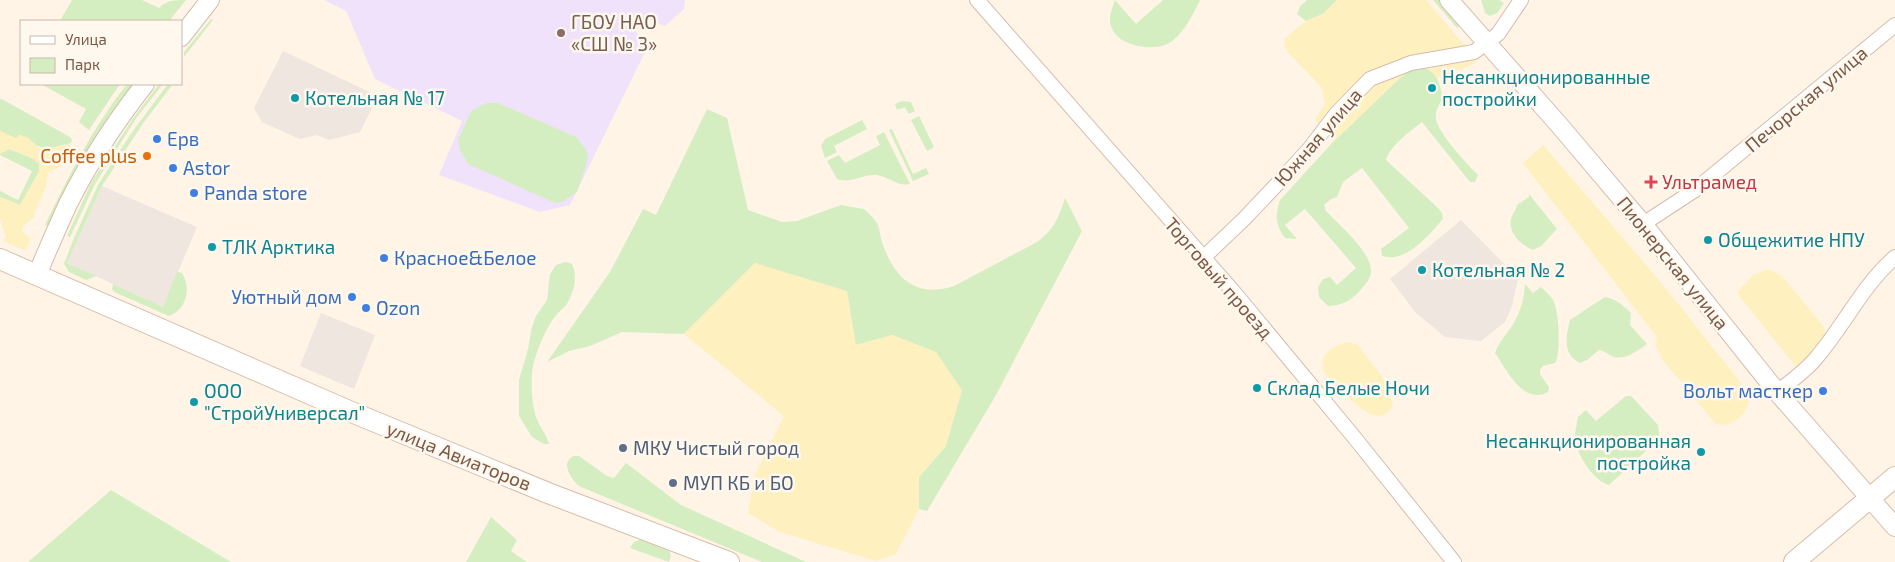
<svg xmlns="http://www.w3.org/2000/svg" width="1895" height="562" viewBox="0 0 1895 562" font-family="'Exo 2',sans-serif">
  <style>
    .industrial { fill: #eee6df }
    .education { fill: #f1e2fb }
    .green { fill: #d4eec2 }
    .sand { fill: #fff0bf }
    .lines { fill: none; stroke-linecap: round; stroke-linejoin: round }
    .minor-casing { stroke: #d4bdac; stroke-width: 16 }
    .tertiary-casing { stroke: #d4bdac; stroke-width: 20 }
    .secondary-casing { stroke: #d8bda9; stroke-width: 22 }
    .minor { stroke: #fff; stroke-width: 14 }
    .tertiary { stroke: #fff; stroke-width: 18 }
    .secondary { stroke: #fff; stroke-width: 20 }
    .education-dot { fill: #8d6e63; stroke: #fff8ee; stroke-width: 2 }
    .culture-dot { fill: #0f9aa8; stroke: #fff8ee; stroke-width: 2 }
    .shop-dot { fill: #3f7fe0; stroke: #fff8ee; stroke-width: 2 }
    .food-dot { fill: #e8710a; stroke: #fff8ee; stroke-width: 2 }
    .health-dot { fill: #e0444e; stroke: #fff8ee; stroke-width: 2 }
    .service-dot { fill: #5c6f8a; stroke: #fff8ee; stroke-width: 2 }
    .labels { text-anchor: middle; stroke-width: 5; stroke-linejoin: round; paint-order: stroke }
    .education-label { font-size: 19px; fill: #785e54; stroke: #fff8ee; text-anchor: start }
    .culture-label { font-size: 19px; fill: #0d838f; stroke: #fff8ee; text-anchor: start }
    .street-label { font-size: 19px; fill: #7b5947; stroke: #fff8ee }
    .shop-label { font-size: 19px; fill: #366cbe; stroke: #fff8ee; text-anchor: start }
    .food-label { font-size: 19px; fill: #c56008; stroke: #fff8ee; text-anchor: end }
    .health-label { font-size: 19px; fill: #be3a42; stroke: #fff8ee; text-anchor: start }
    .service-label { font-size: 19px; fill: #4e5e75; stroke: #fff8ee; text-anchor: start }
  </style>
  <rect width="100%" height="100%" fill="#fff4e5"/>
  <path class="industrial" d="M283,51L378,96L360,132L329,140L317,135L300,139L262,122L254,108Z
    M102,186L197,227L163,307L67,263Z
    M1461,220L1518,278L1512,306L1505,322L1481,341L1445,337L1416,313L1390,279Z
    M321,313L375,335L354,389L300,366Z"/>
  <path class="education" d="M324,0H685L684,9L665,26L649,20L636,30L646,50L570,205L540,212L439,175L462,121L375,79L346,11Z"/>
  <path class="green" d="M72,0H142L159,8C167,0 174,0 186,0L169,21H60Z
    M1115,0L1136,24L1163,0H1200C1193,15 1181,39 1165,45C1149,51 1116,45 1111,26C1108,17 1112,9 1115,0Z
    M1307,0H1337L1323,14L1306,21L1297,14L1300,6Z
    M1433,0H1440L1461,25L1457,28Z
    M1499,0L1504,3L1497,13L1490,16L1485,13L1481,0Z
    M211,19L213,20L184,57V52Z
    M1415,67C1436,66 1439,81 1443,98C1439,105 1435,110 1436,119C1438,133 1467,164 1478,175L1475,182H1470L1422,122C1410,131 1390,146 1386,160L1438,208L1442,213L1443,219C1429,235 1405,264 1382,256L1381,249L1409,228L1362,168L1343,182L1337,197L1331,199L1324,205L1326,211C1339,225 1372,252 1371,272C1370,280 1364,286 1359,292C1350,301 1340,306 1328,306L1319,297L1318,287L1323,279L1330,277L1337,285L1356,268L1305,209L1285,225L1297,239L1285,238C1275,224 1275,216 1280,200L1333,142L1400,78Z
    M41,84H120L89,130L79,122L86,109Z
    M127,84H133C99,128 73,176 49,226L45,225C69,175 93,127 127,84Z
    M159,84H163L137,117L95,184L70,237L67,236L91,183L134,117Z
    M168,84H173L144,122L102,186L67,263L96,276L86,280L69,272L64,264L74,238L98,185L130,135Z
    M0,98L70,137L72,140L71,143L47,149L7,135L0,131Z
    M902,101L911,102L915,111L909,114L905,107L897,110L895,104Z
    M487,103H498L576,137L586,149L588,156L586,165L577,192L562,202L555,203L468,164L460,150L458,140L471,111Z
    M707,109L727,118L748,210L782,222L797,221L841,205L864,209C868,213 874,218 877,223C880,229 880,236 882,242C894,277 915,299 954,286L1037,242C1054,230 1059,217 1065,198L1082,231L996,395L927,511L919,509V477L946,446L893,335L856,345L755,263L684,334L622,332L590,346L569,351L547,362L610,272L643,209L656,215Z
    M919,116L934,147L927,151L911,120Z
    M862,120L867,129L834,146L837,152L825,158L821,146L825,139Z
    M892,129L913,174L926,168L929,174L913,181L889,130Z
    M884,132L910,184C898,187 888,176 876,175C863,174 851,184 837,179L827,161L839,155L845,163L880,145L876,136Z
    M9,149L32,158L39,163V172L20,205L0,197V191L18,200L32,171L0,155V153Z
    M1529,194L1557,229L1541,246L1533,250C1521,245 1508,234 1511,219C1512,214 1516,211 1517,205L1529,197Z
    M566,262L572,264C578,276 574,292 567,304C563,309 557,313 554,318C545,330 532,360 532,375C531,389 532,411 539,424C543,431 547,436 549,444H544L532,437L519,416V380L528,349L532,327L536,316L547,300L550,274L556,265Z
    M177,272L182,273C192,289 186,310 169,316L114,292L112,289L113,284L163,307Z
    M1525,284L1533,293L1541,287C1545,291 1552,297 1554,302C1559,314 1561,353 1555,363L1543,366L1540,370V374L1549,387L1548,392C1522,406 1505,366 1495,353C1499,342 1505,336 1512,326C1520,313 1524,300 1525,284Z
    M1605,297C1616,299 1623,305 1631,313L1630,325L1647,344C1639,350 1625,360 1614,357C1609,355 1605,351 1599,350L1587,360L1580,363C1562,355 1566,335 1570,320Z
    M1626,396H1631L1658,425L1660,438L1609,485C1595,482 1577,455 1575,441C1574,434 1577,424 1578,417L1586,410L1596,421Z
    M574,456H579L607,476L614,478L626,463L681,505L806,562H762L581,487C572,482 559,462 574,456Z
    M111,490L231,562H28Z
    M491,517L517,540L511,551L527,562H466Z
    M641,539L667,548L671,555L669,562L630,548L634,542Z"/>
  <path class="sand" d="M1337,0H1426L1466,47L1461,52L1469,61L1475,60L1477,63L1437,78L1434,74L1425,67H1415L1400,78L1333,142L1315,119L1325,104L1322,88L1286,50L1284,39L1306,21L1323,14Z
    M0,131L16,138L19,135C32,137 31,143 39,147C48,151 62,146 71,143L63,163L59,167L48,173L46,187L35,211L34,217L23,226L22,231L31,239L26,249L24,250L3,241L6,237L0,219V197L20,205L39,172V164L32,158L10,149L0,154Z
    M1543,145C1600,212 1659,277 1712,347C1721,359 1743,382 1748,396C1752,407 1738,422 1728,424C1724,425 1720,424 1716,424L1662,359L1655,345L1657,337L1523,163Z
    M755,263L847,291L856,345L893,335L936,352L962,390L946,446L919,477V509L896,554L876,561L780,532L748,513L755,475L784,416L684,334Z
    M1768,269L1782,276L1824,327L1825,338L1801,373L1737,293L1753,275Z
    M1348,342L1358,345L1379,373L1386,382L1393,404C1378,439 1339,386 1324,372C1317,355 1333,346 1348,342Z"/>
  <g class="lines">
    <g class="minor-casing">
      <path id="minor" d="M977,0L1233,291L1354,437L1454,562
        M1643,224L1695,190L1895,25
        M1203,258L1244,219L1281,180L1310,148L1336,114L1370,79L1411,63L1474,52L1498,34L1521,0
        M1777,392C1791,381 1806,371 1817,357C1845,324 1863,285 1895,257"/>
    </g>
    <g class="tertiary-casing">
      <path id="tertiary" d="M1449,0L1560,126L1643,224L1777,392L1895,527
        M181,37L210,0
        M37,275C47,251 57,228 68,204C89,162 116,121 145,84"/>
    </g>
    <g class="secondary-casing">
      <path id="secondary" d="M0,259L349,411L548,493L729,562
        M1794,562L1895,477"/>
    </g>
    <use href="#minor" class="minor"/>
    <use href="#tertiary" class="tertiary"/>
    <use href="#secondary" class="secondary"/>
  </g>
  <circle class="education-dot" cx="561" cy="33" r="5"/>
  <g class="culture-dot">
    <circle cx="1432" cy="88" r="5"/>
    <circle cx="295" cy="98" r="5"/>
    <circle cx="1708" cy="240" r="5"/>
    <circle cx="212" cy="247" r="5"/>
    <circle cx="1422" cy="270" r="5"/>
    <circle cx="1257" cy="388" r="5"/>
    <circle cx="194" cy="402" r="5"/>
    <circle cx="1701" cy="452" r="5"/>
  </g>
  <g class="shop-dot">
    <circle cx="157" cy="139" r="5"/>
    <circle cx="173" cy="168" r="5"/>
    <circle cx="194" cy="193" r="5"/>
    <circle cx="384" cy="258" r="5"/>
    <circle cx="352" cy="297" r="5"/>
    <circle cx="366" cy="308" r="5"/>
    <circle cx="1823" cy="391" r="5"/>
  </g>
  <circle class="food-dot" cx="147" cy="156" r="5"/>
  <path class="health-dot" d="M1648.5 174.5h5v5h5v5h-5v5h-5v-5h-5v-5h5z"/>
  <g class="service-dot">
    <circle cx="623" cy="448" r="5"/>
    <circle cx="673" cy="483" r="5"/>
  </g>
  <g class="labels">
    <g class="education-label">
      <text x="571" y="29">ГБОУ НАО<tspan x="571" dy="22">«СШ № 3»</tspan></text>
    </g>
    <g class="culture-label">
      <text x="1442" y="84">Несанкционированные<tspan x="1442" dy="22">постройки</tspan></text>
      <text x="305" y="105">Котельная № 17</text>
      <text x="1718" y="247">Общежитие НПУ</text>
      <text x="222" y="254">ТЛК Арктика</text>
      <text x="1432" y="277">Котельная № 2</text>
      <text x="1267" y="395">Склад Белые Ночи</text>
      <text x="204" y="398">ООО<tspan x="204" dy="22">"СтройУниверсал"</tspan></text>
      <text x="1691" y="448" text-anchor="end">Несанкционированная<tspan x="1691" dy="22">постройка</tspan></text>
    </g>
    <g class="street-label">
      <text transform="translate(1806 99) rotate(-40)" y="7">Печорская улица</text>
      <text transform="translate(1318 137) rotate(-49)" y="7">Южная улица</text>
      <text transform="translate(1673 263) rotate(51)" y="7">Пионерская улица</text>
      <text transform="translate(1219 278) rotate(49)" y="7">Торговый проезд</text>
      <text transform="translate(459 456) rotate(22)" y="7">улица Авиаторов</text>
    </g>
    <g class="shop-label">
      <text x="167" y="146">Ерв</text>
      <text x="183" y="175">Astor</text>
      <text x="204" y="200">Panda store</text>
      <text x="394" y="265">Красное&amp;Белое</text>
      <text x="342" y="304" text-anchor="end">Уютный дом</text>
      <text x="376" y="315">Ozon</text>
      <text x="1813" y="398" text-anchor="end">Вольт масткер</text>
    </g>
    <g class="food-label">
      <text x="137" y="163">Coffee plus</text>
    </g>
    <g class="health-label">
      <text x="1662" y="189">Ультрамед</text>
    </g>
    <g class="service-label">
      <text x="633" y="455">МКУ Чистый город</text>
      <text x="683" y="490">МУП КБ и БО</text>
    </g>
  </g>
  <rect x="20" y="20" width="162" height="65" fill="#fff8ee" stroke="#cab8ab"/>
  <rect x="30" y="36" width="25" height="8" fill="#ffffff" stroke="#cab8ab"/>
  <text x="65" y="45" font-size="15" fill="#7b5947">Улица</text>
  <rect x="30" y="58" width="25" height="15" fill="#d4eec2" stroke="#cab8ab"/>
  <text x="65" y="70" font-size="15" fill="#7b5947">Парк</text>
</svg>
